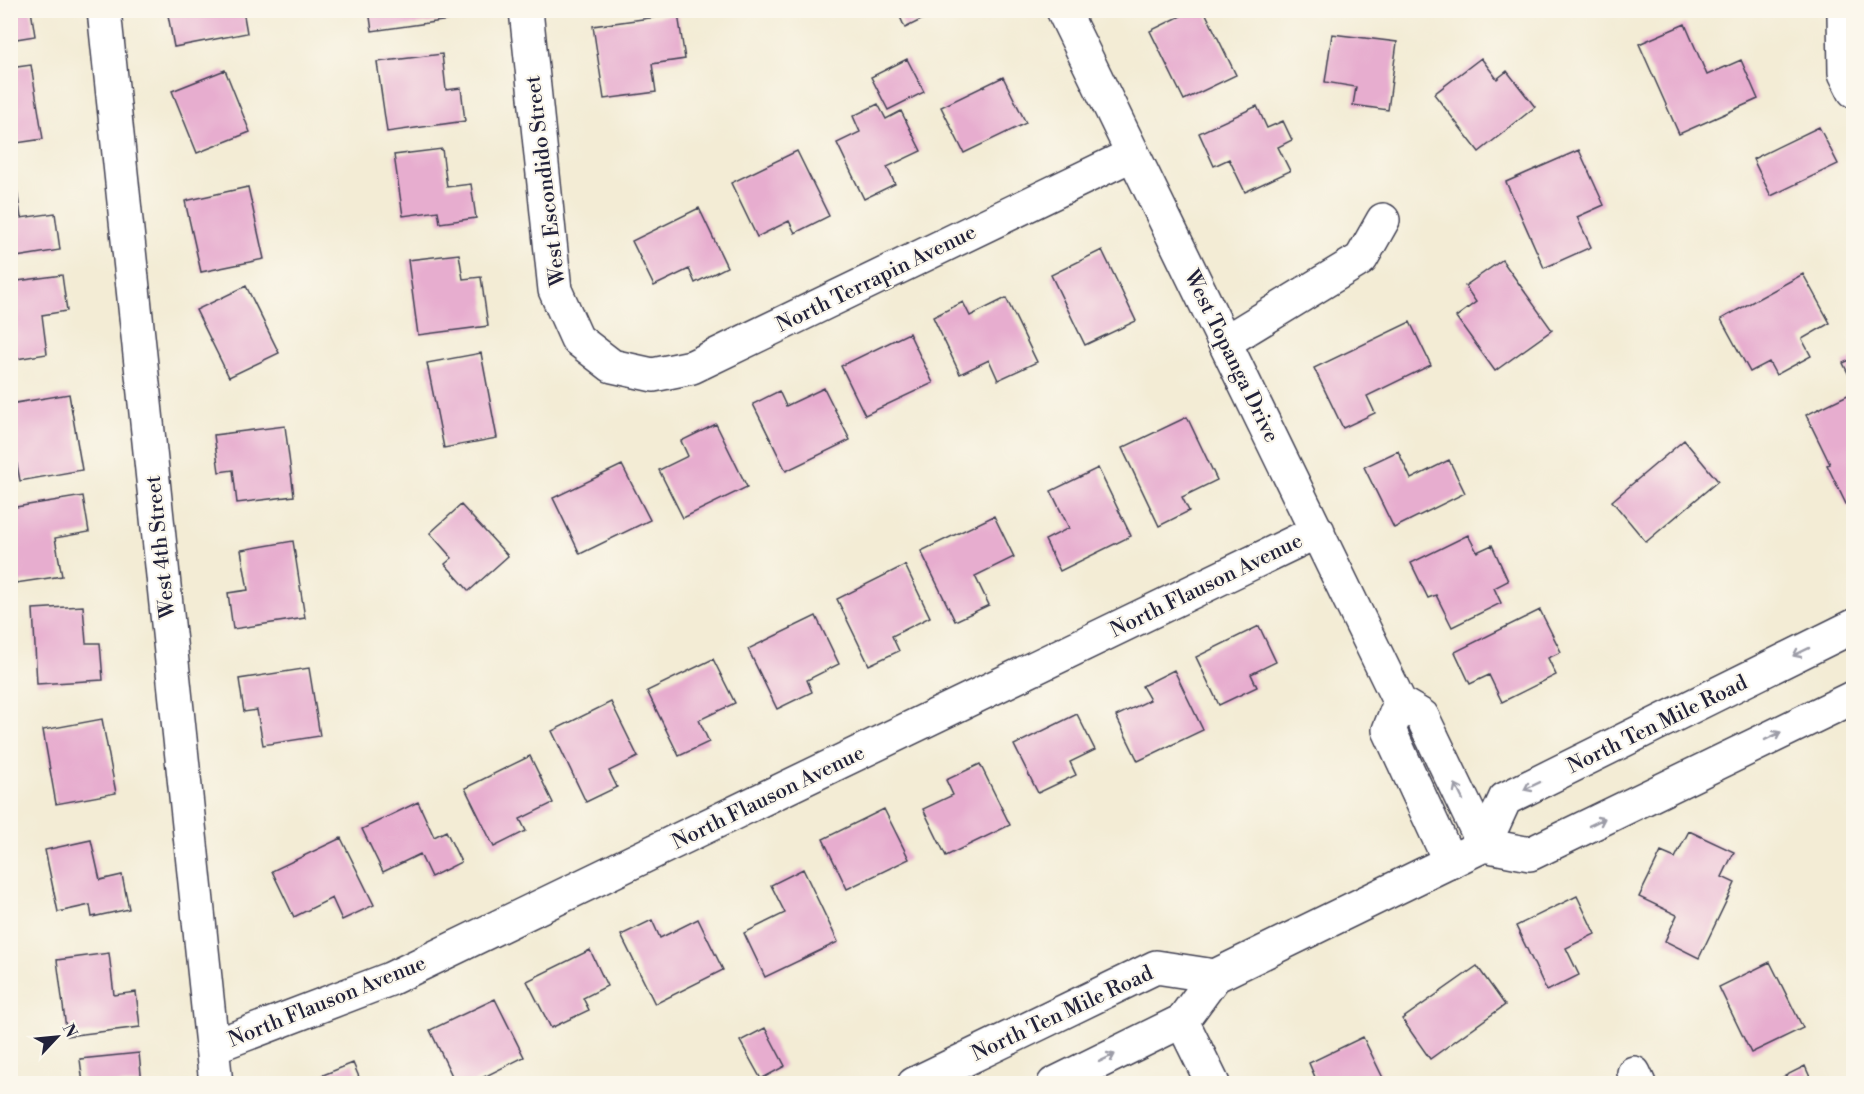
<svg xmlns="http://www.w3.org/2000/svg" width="1864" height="1094" viewBox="0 0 1864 1094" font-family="'Libre Bodoni',serif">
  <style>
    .building { fill: #e7adcf }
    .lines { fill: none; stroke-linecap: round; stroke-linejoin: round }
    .minor-casing { stroke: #414052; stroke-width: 36 }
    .secondary-casing { stroke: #414052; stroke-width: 36 }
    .minor { stroke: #fff; stroke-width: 33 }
    .secondary { stroke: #fff; stroke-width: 33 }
    .oneway { stroke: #9c9ca7 }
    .labels { text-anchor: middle; stroke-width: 4.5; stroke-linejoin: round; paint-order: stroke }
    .street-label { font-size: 21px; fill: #22223b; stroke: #fbf7ec }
  </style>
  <rect width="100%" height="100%" fill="#fbf7ec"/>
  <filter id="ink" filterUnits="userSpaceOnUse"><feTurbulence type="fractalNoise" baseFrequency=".0167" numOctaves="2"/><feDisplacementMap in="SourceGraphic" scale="12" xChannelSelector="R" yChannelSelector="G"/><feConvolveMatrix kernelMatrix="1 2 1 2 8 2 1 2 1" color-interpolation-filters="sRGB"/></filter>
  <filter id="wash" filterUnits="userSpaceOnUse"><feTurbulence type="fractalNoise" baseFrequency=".008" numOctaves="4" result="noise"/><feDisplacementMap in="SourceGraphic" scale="24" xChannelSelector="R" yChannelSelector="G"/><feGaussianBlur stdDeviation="1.35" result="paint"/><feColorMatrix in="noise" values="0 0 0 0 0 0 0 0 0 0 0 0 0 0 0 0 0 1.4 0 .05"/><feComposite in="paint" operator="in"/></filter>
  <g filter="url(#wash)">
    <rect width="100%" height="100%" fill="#f3ecd5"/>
    <g id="blocks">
      <path class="building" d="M10,10H31L35,36L10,40Z
        M184,10H243L247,33L174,47L168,15Z
        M369,10H455L456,19L372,31Z
        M897,10H941L905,28Z
        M1193,10H1204L1236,75L1184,100L1150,31Z
        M678,14L685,59L652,64L656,92L604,99L593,26Z
        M1685,24L1707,75L1741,60L1758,99L1679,134L1639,44Z
        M1332,34L1397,42L1388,110L1353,105L1356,87L1325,82Z
        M442,54L446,90L461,88L465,121L387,132L377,62Z
        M1481,58L1497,79L1507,71L1535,107L1479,152L1434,94Z
        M907,59L924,92L888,110L871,77Z
        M31,65L43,139L10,144V68Z
        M225,70L250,132L197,153L172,91Z
        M1003,77L1026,123L964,153L941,107Z
        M878,104L886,119L901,111L921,151L887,167L895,184L864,199L837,143L860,132L853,116Z
        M1257,106L1267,128L1283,121L1292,140L1278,147L1290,171L1245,192L1229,159L1214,166L1199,133Z
        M1819,127L1838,164L1771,196L1753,159Z
        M442,149L447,187L471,184L476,218L440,223L438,211L403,216L394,155Z
        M1579,150L1604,205L1577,217L1591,247L1544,268L1506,182Z
        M797,151L829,216L795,233L789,221L757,237L731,183Z
        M10,182H16L21,218L55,213L60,250L10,258Z
        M248,187L264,259L201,272L185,201Z
        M699,208L727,267L695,283L689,269L654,286L632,241Z
        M1102,250L1136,321L1085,345L1051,275Z
        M459,254L463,279L481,277L488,326L418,335L408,260Z
        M1502,260L1552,330L1495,371L1456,317L1476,302L1465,286Z
        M1803,274L1830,323L1802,339L1811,356L1776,375L1769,362L1750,372L1721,319Z
        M62,275L67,311L42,315L47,354L10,360V282Z
        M246,286L279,353L229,377L196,310Z
        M1006,298L1037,362L998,380L989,360L960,374L933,317L963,302L970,316Z
        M1410,322L1431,365L1367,396L1375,413L1343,428L1314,368Z
        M909,333L933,383L865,415L841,366Z
        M481,353L497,438L444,448L427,363Z
        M1854,358V385L1843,363Z
        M824,388L850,440L786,471L753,404L779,391L786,406Z
        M1854,392V503L1847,506L1827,465L1830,464L1806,415Z
        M69,394L82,470L20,481L10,426V404Z
        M1187,417L1217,480L1182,497L1189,511L1159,526L1122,448Z
        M716,424L747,487L683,518L659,470L688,456L681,441Z
        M285,426L294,496L237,503L233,470L219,472L214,435Z
        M1684,440L1718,481L1646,542L1612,501Z
        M1398,451L1411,479L1449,460L1465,493L1394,528L1364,467Z
        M622,465L650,520L580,554L553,498Z
        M1098,468L1131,536L1060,571L1045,540L1069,528L1051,491Z
        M83,496L89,532L55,538L62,576L16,583L10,552V508Z
        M461,505L508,556L469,591L445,564L452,558L430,533Z
        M994,516L1014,557L975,576L989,605L955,621L921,551Z
        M1468,535L1477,552L1492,545L1508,581L1494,588L1501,603L1452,627L1436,595L1428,598L1411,563Z
        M293,541L305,618L233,629L228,593L248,590L241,550Z
        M905,565L930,617L892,636L899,651L869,665L837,599Z
        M83,606L86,643H100L103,680L37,684L33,609Z
        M1540,610L1561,652L1548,658L1556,675L1502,702L1489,675L1470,684L1455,652Z
        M816,616L839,664L807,680L812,692L777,709L748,649Z
        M1259,626L1276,662L1251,674L1257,687L1219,705L1196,657Z
        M713,659L735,703L699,720L709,742L679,756L647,691Z
        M309,668L320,736L263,745L257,710L244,712L239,679Z
        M1174,670L1203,730L1138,761L1116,716L1150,700L1142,686Z
        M611,702L638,757L609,771L617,787L586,802L552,731Z
        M1077,714L1095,750L1070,762L1076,775L1038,793L1014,745Z
        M102,719L116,793L56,804L43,730Z
        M530,756L553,803L520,819L526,831L494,847L465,788Z
        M980,764L1010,825L946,856L923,809L953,795L946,780Z
        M418,802L434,837L446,831L461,862L431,877L420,854L383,872L362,829Z
        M884,809L909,859L847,889L823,839Z
        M1689,831L1734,852L1722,877L1735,883L1699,958L1665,941L1677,915L1639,897L1661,852L1675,858Z
        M341,838L374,905L342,920L332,898L294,917L272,871Z
        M91,840L100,880L122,875L129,909L92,917L90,905L58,912L45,850Z
        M803,869L838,942L765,977L744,933L785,913L771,885Z
        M1577,896L1595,934L1566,948L1579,975L1547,991L1516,926Z
        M698,919L723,970L655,1004L621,935L652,920L660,938Z
        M590,950L607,986L583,998L589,1010L551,1028L527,981Z
        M109,953L114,995L136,992L140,1027L67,1036L57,960Z
        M1770,962L1803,1028L1751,1053L1719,987Z
        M1477,966L1505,1005L1430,1059L1402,1019Z
        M495,999L524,1057L470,1084H456L430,1030Z
        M765,1028L785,1066L761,1079L740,1041Z
        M1363,1037L1386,1084H1318L1309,1063Z
        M139,1053L142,1084H83L80,1059Z
        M353,1063L362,1084H303V1083Z
        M1805,1066L1813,1084H1769Z"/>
    </g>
  </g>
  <g filter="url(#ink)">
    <use href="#blocks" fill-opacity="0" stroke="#414052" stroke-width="1.5"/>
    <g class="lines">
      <g class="minor-casing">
        <path id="minor" d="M104,10L216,1084
          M526,10L555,290L577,339L612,366L653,375L692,367L1133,154
          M1063,10L1400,703
          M1846,10L1844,14L1845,73L1854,91
          M1225,342L1361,259L1383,220
          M1450,862L1389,730L1400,703L1422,716L1484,845
          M1182,1021L1213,1084
          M212,1047L390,979L1318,531
          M1634,1073L1639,1084"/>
      </g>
      <g class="secondary-casing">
        <path id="secondary" d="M1484,845L1505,799L1854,626
          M1215,976L1484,845L1530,854L1854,697
          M914,1084L1156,967L1215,976L1182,1021L1054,1084"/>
      </g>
      <use href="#minor" class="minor"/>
      <use href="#secondary" class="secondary"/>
    </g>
    <defs><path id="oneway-shaft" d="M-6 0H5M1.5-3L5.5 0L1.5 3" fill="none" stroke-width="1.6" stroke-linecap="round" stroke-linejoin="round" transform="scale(1.5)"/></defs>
    <g class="oneway">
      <use href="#oneway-shaft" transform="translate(1801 652) rotate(154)"/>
      <use href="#oneway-shaft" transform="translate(1773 736) rotate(-26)"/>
      <use href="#oneway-shaft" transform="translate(1532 786) rotate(154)"/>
      <use href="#oneway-shaft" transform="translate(1459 792) rotate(-116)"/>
      <use href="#oneway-shaft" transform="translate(1597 822) rotate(-26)"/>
      <use href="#oneway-shaft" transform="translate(1107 1058) rotate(-26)"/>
    </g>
  </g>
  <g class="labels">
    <g class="street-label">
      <text transform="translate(545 181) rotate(-97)" y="7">West Escondido Street</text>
      <text transform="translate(876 278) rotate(-26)" y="7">North Terrapin Avenue</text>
      <text transform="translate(1232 356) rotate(64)" y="7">West Topanga Drive</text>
      <text transform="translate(160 547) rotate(-96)" y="7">West 4th Street</text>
      <text transform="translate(1206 585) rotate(-26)" y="7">North Flauson Avenue</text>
      <text transform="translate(1657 724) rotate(-26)" y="7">North Ten Mile Road</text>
      <text transform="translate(768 797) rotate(-26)" y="7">North Flauson Avenue</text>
      <text transform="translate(327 1001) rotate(-22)" y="7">North Flauson Avenue</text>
      <text transform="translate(1062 1013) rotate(-25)" y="7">North Ten Mile Road</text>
    </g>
  </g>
  <rect width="1864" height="1094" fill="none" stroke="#fbf7ec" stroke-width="36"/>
  <g transform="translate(57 1037) rotate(64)" stroke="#fbf7ec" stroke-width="4.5" paint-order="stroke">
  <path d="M0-4.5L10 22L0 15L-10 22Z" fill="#22223b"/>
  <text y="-9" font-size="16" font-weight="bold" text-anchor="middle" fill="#22223b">N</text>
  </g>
</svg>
